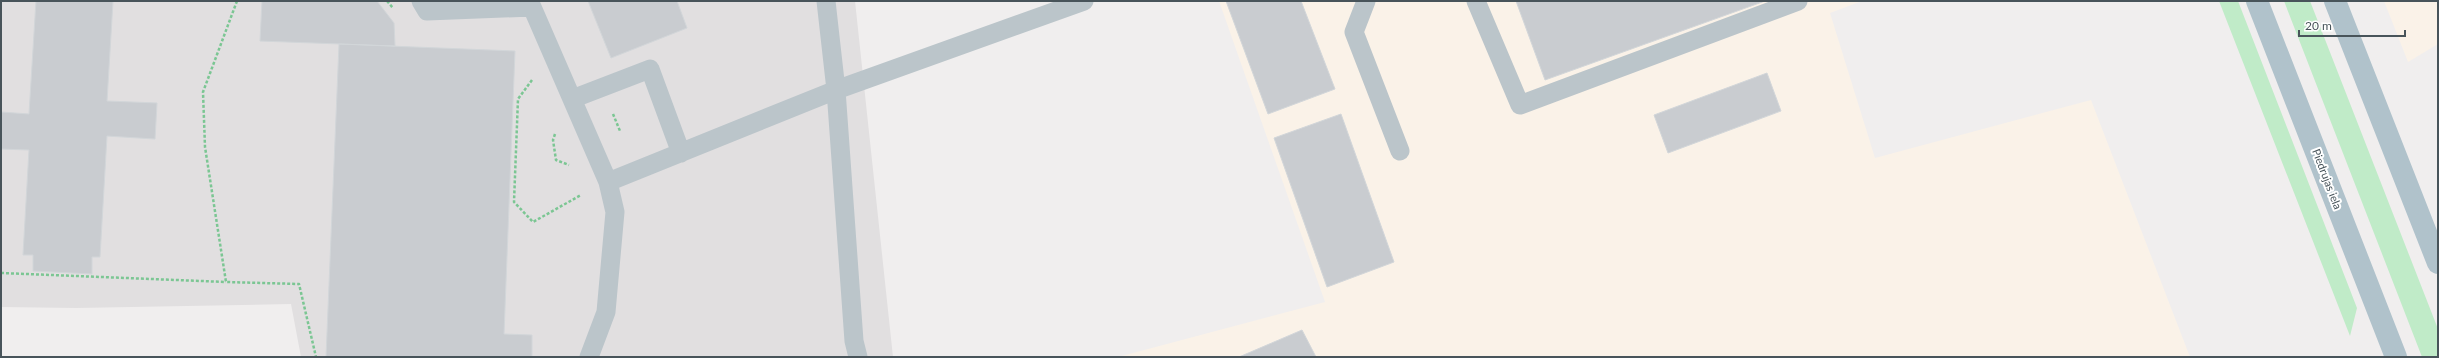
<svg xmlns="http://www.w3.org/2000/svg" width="2439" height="358" viewBox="0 0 2439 358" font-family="Lato,sans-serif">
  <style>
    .commercial { fill: #faf2e8 }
    .education { fill: #e1dfe0 }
    .green { fill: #c0ebc8 }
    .building { fill: #c9ccd0; stroke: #d2d6d9 }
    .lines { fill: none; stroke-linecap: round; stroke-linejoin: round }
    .path { stroke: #7bc693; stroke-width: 2.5; stroke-dasharray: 3 2; stroke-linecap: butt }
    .service { stroke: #bbc5ca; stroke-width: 19 }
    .primary { stroke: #b0c2cb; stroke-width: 22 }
    .labels { text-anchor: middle; stroke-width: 4; stroke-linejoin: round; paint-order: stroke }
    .street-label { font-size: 11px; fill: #48545a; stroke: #fff }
  </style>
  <rect width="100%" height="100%" fill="#f0eeee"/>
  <path class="commercial" d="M1219,1H1862L1830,13L1875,158L2091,100L2190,357H1118L1325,302Z
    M2384,1H2438V44L2408,62Z"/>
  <path class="education" d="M1,1H855L893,357H301L291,304L76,308L1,307Z"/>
  <path class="green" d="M2219,1H2238L2357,308L2350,336Z
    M2284,1H2310L2438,329V357H2422Z"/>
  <path class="building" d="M36,1H113L107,101L157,103L155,139L107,136L100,257H92V274L33,271V255H23L29,150L1,149V112L29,114Z
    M262,1H377L394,23L395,46L260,41Z
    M588,1H677L687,28L611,58Z
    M1226,1H1301L1335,89L1268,114Z
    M1516,1H1765L1545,80Z
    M339,44L515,51L504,334L532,335V357H326Z
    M1767,73L1781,111L1668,153L1654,115Z
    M1341,114L1394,262L1327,287L1274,138Z
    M1302,330L1316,357H1239Z"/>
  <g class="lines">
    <path class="path" d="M237,1L203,92L205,147L226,282L299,284L316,357
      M387,1L393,8
      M532,80L518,99L514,202L533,222L581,195
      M613,114L620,131
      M555,134L553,140L556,160L569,165
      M1,273L226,282"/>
    <path class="service" d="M421,1L427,11L532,7L608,182L836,90L1084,1
      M826,1L836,90L854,341L858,357
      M1366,1L1354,32L1400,151
      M1476,1L1520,105L1798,1
      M572,99L650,69L681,153
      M589,357L606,312L615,212L608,182"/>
    <path class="primary" d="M2257,1L2396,357
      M2335,1L2438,263"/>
  </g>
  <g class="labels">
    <g class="street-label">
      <text transform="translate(2327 179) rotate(69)" y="4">Piedrujas iela</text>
    </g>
  </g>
  <rect width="2439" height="358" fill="none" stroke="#48545a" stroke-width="4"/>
  <path d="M2299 30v6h106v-6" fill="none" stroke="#48545a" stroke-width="2"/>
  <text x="2305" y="30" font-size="12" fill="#48545a" stroke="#ffffff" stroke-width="3" paint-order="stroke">20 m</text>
</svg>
